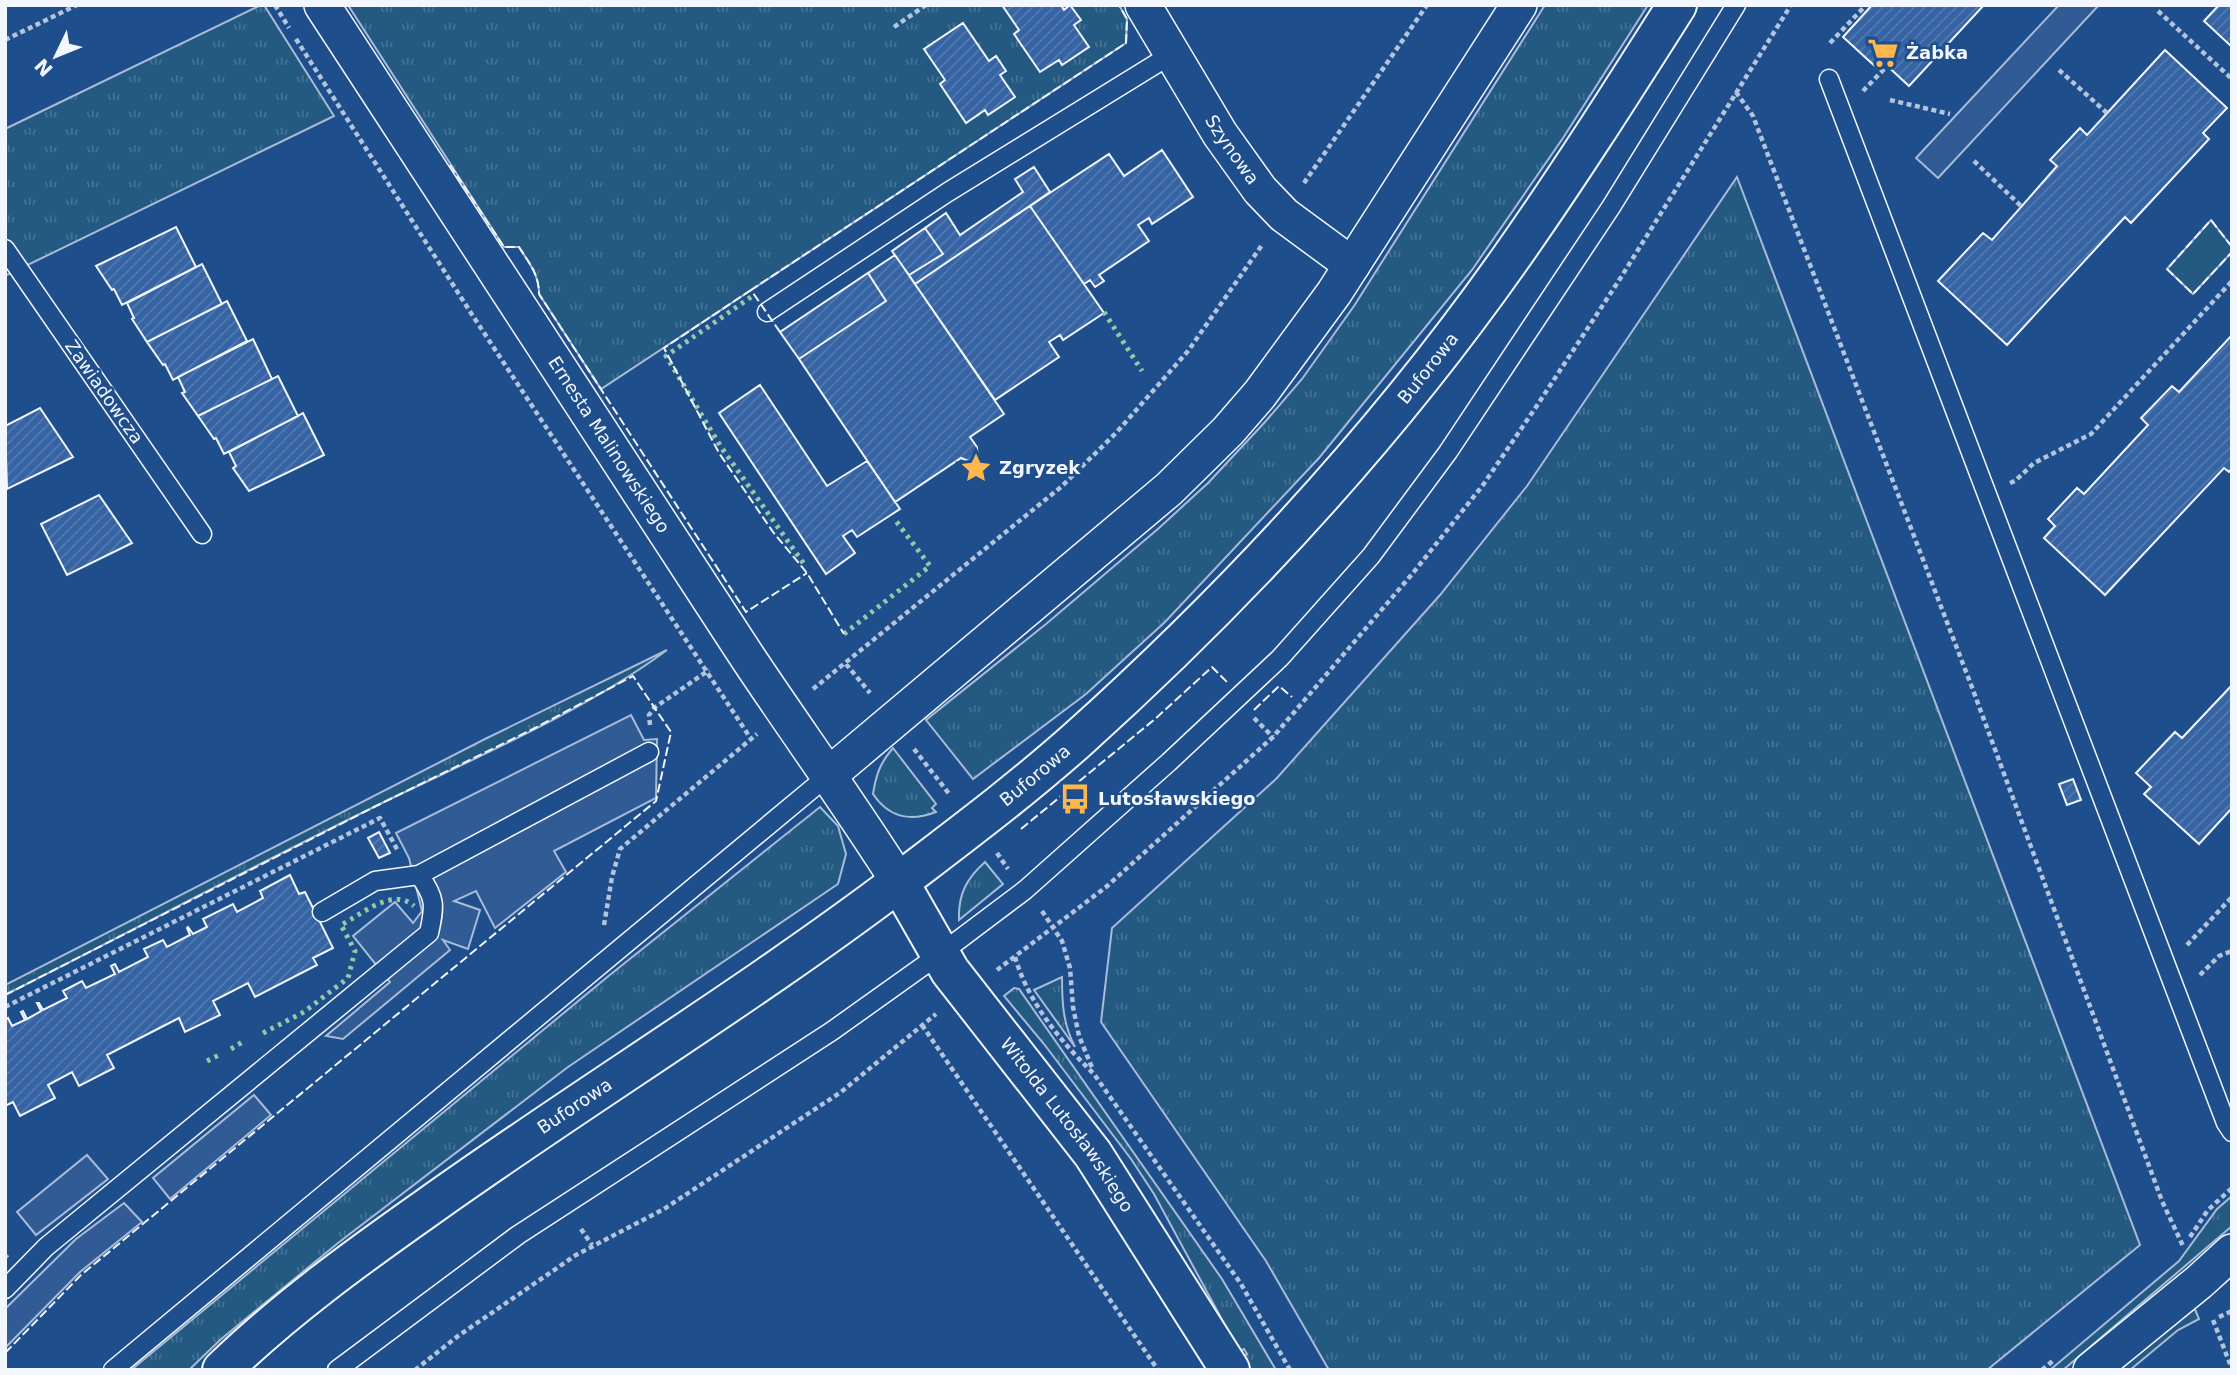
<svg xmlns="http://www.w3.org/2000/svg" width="2237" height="1375" viewBox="0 0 2237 1375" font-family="'DejaVu Sans',sans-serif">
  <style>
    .grass { fill: url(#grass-tufts); stroke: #a8bbd7; stroke-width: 2 }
    .park { fill: #245a82; stroke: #a8bbd7; stroke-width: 2 }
    .parking { fill: #305b95; stroke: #a8bbd7; stroke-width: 2 }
    .building { fill: url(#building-hatch); stroke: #f2f6ff; stroke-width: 2 }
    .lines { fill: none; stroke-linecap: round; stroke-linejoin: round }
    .service-casing { stroke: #f2f6ff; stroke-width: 21 }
    .minor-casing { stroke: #f2f6ff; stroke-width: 38 }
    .tertiary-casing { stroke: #f2f6ff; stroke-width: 42 }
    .secondary-casing { stroke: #f2f6ff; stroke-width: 42 }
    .path { stroke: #b3c4dc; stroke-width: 4.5; stroke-dasharray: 5 3.5; stroke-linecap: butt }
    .service { stroke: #1f4e8c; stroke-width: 18 }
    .minor { stroke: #1f4e8c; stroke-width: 35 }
    .tertiary { stroke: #1f4e8c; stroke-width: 38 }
    .secondary { stroke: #1f4e8c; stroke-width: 38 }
    .hedge { stroke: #97c8a6; stroke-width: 5; stroke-dasharray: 3.5 5; stroke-linecap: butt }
    .fence { stroke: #f2f6ff; stroke-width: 2; stroke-dasharray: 9 3.5; stroke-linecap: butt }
    .labels { text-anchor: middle; stroke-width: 5; stroke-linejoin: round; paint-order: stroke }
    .poi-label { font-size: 18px; font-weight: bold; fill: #f2f6ff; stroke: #1f4e8c; text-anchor: start }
    .street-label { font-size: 18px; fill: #f2f6ff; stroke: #1f4e8c }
  </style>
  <defs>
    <pattern id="grass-tufts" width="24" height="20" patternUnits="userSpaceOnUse" patternTransform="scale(1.75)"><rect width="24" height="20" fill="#245a82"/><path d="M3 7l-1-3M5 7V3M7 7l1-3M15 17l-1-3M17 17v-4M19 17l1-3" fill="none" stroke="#447295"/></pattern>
    <pattern id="building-hatch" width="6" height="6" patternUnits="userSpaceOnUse" patternTransform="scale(1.75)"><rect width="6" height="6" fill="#3563a3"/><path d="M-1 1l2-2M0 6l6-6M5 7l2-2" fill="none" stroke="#537ab1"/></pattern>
  </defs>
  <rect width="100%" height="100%" fill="#1f4e8c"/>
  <path class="grass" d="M261,5H264L334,116L5,276V129Z
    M348,5H1119L1127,19L1126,43L601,389L539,294C539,274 529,263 519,247H504Z
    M1545,5H1648L1563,138L1472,270L1319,458L1165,622L1086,694L973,779L926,720L1046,624L1159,528L1208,483L1265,422L1302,379L1354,306Z
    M1737,177L2140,1245L1987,1370H1329L1266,1261L1101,1022L1112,928L1276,779L1440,595L1527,486Z
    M667,650C582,713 474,758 378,805C253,866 130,932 5,995V985L485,739Z
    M893,748L936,804L932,808L936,812C910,822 889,818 873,794C876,775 880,763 893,748Z
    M820,807L838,826L846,854L838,884L568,1067L338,1243L220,1340L189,1370H131L611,974Z
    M985,862L1003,884L959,920C958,895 966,879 985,862Z
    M1062,977C1062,1003 1063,1024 1075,1047L1034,990Z
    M1014,988L1019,989L1222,1279L1276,1370H1251L1243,1358L1247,1354L1244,1349L1239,1351L1154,1194L1131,1159L1044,1044L1004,996Z
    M2232,1196V1226L2063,1370H2050L2179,1261L2217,1209Z
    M2194,1307L2199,1319L2178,1330L2130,1370H2119Z"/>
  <path class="park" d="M2211,220L2232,247V252L2193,294L2167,269Z"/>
  <path class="parking" d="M2059,5H2099L1938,178L1916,158Z
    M631,715L644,740L657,739L656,798L554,851L566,872L495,928L476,891L454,901L480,910L468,949L443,940L450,950L343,1039L326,1036L390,982L353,936L395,902L413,923L422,911L409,858L396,833Z
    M254,1095L271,1115L170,1199L153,1178Z
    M87,1155L108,1179L36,1235L17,1212Z
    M124,1203L142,1222L80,1272L5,1348V1309L76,1239Z"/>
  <path class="building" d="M1002,5H1061L1064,10L1070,5L1081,20L1074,25L1089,47L1062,65L1059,60L1040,72L1014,34L1019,30Z
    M1872,5H1984L1909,86L1883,62L1877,68L1843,37Z
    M2219,5H2232V47L2204,21Z
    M963,23L989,61L996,56L1006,71L1000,75L1015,97L988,115L985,110L966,123L940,84L945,80L924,49Z
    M2165,50L2227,108L2203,133L2209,139L2131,223L2125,217L2007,345L1938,281L1983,233L1992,240L2057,166L2050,160L2080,128L2087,135Z
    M1162,150L1193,197L1152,224L1149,218L1138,225L1149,241L1099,275L1104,281L1095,287L1090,280L1084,284L1030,206L1109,154L1124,176Z
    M1034,167L1050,192L915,284L909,275L943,254L925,228L946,213L960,235L1023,192L1015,179Z
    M1030,206L1104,313L1063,340L1060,335L1049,342L1059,357L995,400L915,284Z
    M176,227L196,267L122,305L114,289L112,290L96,266Z
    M925,228L943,254L909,275L892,251Z
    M895,255L1004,414L970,437L977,447L978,465L961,458L895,502L799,359L886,301L868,273Z
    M202,264L222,304L147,342L132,319L134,318L127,303Z
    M868,273L886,301L799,359L780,332Z
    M227,301L247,341L173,380L165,364L163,365L147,342Z
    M2232,335V469L2229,472L2224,468L2105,595L2044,538L2055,526L2048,519L2077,488L2084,494L2148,425L2141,418L2172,386L2179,392Z
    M253,339L272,379L198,416L182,393L185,392L178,377Z
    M278,376L298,416L224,454L216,438L214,439L198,416Z
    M760,385L827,486L867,461L900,509L857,537L852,530L843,536L855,553L826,574L719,413Z
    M40,408L73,457L7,489L5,426Z
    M303,413L324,455L249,491L233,468L236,466L229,452Z
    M99,495L132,543L67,575L41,524Z
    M2232,685V808L2199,844L2144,794L2151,787L2136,773L2175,732L2182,738Z
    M2073,779L2081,800L2067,805L2059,784Z
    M379,832L390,853L379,858L368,838Z
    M290,875L299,894L305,892L333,948L313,958L317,965L255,997L248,983L213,1001L220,1015L185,1032L179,1018L107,1055L114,1068L79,1086L72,1072L48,1085L55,1098L20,1116L13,1102L5,1106V1020L8,1018L12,1026L25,1020L21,1012L23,1011L27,1019L41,1011L37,1003H39L43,1010L67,998L63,991L82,981L86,988L115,974L111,966L115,964L119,972L148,957L144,949L163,940L167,947L190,935L187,928L188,927L193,934L207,927L203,919L233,904L237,912L263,898L260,891Z"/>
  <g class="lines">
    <g class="service-casing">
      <path id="service" d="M1829,79L2226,1123L2232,1132
        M5,249L202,534
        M767,312L948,192L1172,54
        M419,875L649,752
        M5,1289L46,1247L429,933C435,906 436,898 419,875L375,881L322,912
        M113,1370L830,774
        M337,1370L518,1235L832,1031L940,954L1025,890L1169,762L1280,658L1371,556L1448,452L1611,207L1736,5"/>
    </g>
    <g class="minor-casing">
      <g id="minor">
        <path id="s1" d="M322,5L748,658C798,733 851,806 899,882"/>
        <path id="s2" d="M1143,5L1220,134L1260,190L1284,215L1352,265"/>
        <path d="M830,774L1169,489L1228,431L1260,394L1334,293L1519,5"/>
        <path d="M2091,1370L2199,1282L2232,1252"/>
      </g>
    </g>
    <g class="tertiary-casing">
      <g id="tertiary">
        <path id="s3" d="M899,882L950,971L1093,1154L1230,1370"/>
      </g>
    </g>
    <g class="secondary-casing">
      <g id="secondary">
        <path id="s4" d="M222,1370C285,1309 357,1257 428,1207C585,1095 750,995 903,879C962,834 1022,789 1077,740C1237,596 1386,435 1510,259C1568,177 1623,90 1677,5"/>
      </g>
    </g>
    <path class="path" d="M275,5L289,28
      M2158,11L2232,79
      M894,27L926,5
      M296,39L471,313L751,739
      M5,40L77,5
      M1830,43L1866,5
      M2059,70L2107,113
      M1863,91L1887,66
      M1736,92L1753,116L1973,690L2162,1201L2183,1246
      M1890,100L1950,114
      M1974,161L2021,206
      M1304,183L1427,5
      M2010,483L2015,481L2034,463L2091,434L2232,281
      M846,664L870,693
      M813,689L1061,487L1116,433L1188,351L1262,245
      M1254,718L1273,737
      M650,725L649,715L654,708L709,670
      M914,749L950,795
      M997,853L1008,869
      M1042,911L1062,941L1070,968L1073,1007L1079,1036L1093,1070
      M604,925L612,877L620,849L757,734
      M2187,945L2232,897
      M1015,957C1028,1002 1061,1042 1094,1074L1241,1284L1290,1370
      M997,970L1106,887L1273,737L1413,573L1483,485L1536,407L1618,282L1791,5
      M2200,975L2219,956L2232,951
      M5,1007L380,818L398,851
      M922,1025L1158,1370
      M581,1229L592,1245
      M2190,1237L2208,1210L2232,1188
      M2219,1317L2232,1311
      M2213,1320L2232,1369
      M415,1370L458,1336L576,1255L664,1209L841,1092L936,1014
      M2042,1370L2055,1359"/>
    <use href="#service" class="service"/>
    <use href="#minor" class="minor"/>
    <use href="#tertiary" class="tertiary"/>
    <use href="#secondary" class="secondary"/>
    <path class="hedge" d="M751,297L666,356L721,447L804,564
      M1104,312L1142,371
      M844,634L930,566L896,521
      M263,1033L304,1012L348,978L355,951L341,925C362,914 393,887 414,906
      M231,1049L244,1041
      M207,1061L221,1054
      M5,1257L9,1253"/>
    <path class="fence" d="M450,165L504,247H519C529,263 539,274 539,294L746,612L807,573
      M2232,247L2211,220L2167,269L2193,294L2232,252
      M751,290L664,348L719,453L773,532L807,573L844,634
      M780,332L751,290L1126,43L1127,19L1119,5
      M1254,710L1279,686L1292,697
      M1021,829L1155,719L1212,667L1227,682
      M5,995L374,807L533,729L633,676L671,732L656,801L81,1275L5,1353"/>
  </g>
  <defs>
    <g id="supermarket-bare" transform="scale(2.415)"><path d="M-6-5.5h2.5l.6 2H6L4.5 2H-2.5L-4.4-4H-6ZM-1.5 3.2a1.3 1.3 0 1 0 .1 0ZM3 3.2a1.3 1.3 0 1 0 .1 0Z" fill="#ffb74d" stroke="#1f4e8c" stroke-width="2.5" paint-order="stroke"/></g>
    <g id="sight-bare" transform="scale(2.415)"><path d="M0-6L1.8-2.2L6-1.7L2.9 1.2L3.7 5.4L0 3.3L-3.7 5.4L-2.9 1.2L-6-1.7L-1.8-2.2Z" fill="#ffb74d" stroke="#1f4e8c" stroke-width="2.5" paint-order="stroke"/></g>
    <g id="bus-bare" transform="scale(2.415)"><path d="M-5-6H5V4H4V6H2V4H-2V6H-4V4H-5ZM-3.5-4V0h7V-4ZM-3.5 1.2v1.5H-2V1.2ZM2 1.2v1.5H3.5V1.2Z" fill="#ffb74d" stroke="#1f4e8c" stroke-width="2.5" paint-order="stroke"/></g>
  </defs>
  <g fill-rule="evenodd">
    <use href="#supermarket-bare" x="1883" y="53"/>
    <use href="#sight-bare" x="976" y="468"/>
    <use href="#bus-bare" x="1075" y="799"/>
  </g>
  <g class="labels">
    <g class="poi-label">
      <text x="1906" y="59">Żabka</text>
      <text x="999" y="474">Zgryzek</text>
      <text x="1098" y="805">Lutosławskiego</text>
    </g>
    <g class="street-label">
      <text dy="6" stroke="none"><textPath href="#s2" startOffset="170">Szynowa</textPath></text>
      <text dy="6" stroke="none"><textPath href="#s4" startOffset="1575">Buforowa</textPath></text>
      <text transform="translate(104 392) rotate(55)" y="6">Zawiadowcza</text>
      <text dy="6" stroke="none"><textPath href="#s1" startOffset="525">Ernesta Malinowskiego</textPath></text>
      <text dy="6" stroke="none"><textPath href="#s4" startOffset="1008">Buforowa</textPath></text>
      <text dy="6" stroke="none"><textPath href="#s4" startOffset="441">Buforowa</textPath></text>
      <text dy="6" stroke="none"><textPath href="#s3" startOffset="296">Witolda Lutosławskiego</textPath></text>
    </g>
  </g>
  <rect width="2237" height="1375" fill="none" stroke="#f2f6ff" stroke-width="14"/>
  <g transform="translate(56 56) rotate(227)" stroke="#1f4e8c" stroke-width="5" paint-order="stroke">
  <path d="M0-5L12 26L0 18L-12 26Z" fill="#f2f6ff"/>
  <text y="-10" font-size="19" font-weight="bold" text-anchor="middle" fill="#f2f6ff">N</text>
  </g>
</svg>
